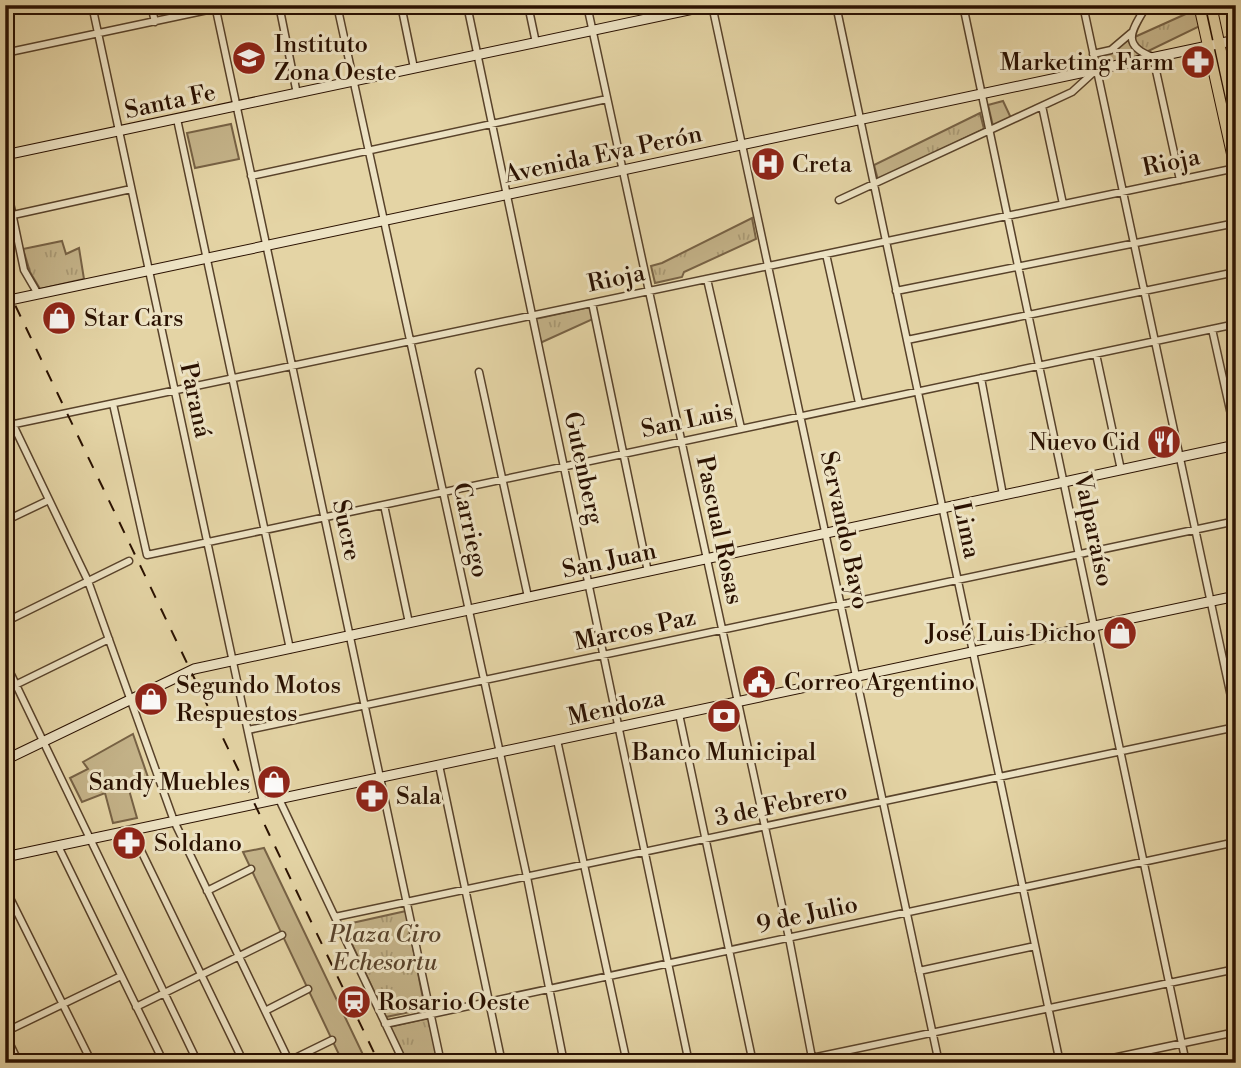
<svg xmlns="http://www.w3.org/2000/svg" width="1241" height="1068" viewBox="0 0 1241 1068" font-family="'Libre Bodoni',serif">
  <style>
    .grass { fill: #c4b389; stroke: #776245; stroke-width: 2 }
    .park { fill: url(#park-tufts); stroke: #776245; stroke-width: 2 }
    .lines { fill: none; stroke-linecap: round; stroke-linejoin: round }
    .minor-casing { stroke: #58422a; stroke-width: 9 }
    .secondary-casing { stroke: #2a1101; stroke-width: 11 }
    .primary-casing { stroke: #2a1101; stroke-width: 12 }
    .minor { stroke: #ede3c4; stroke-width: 6 }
    .secondary { stroke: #ede3c4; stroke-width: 9 }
    .primary { stroke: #e4d4a5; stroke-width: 10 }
    .rail { stroke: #2a1101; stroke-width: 2; stroke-dasharray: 12 12; stroke-linecap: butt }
    .labels { text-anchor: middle; stroke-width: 6; stroke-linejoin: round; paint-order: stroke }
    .poi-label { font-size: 24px; fill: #2a1101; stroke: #ede3c4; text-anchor: start }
    .street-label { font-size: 24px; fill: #2a1101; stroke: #ede3c4 }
    .park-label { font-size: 24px; font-style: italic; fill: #58422a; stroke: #ede3c4 }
  </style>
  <defs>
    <pattern id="park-tufts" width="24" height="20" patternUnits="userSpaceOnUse" patternTransform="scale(1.75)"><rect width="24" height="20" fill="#c4b389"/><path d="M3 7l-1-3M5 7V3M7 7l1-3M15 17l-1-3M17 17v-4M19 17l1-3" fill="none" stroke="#a99974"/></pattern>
  </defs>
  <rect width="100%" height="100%" fill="#e4d4a5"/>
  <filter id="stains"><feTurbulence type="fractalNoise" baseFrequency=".00286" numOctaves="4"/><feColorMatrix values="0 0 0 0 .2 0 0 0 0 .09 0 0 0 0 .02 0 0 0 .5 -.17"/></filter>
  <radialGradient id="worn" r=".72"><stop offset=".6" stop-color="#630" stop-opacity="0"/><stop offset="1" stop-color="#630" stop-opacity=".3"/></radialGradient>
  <path class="grass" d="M231,124L239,159L195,168L187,133Z
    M133,734L150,783L129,790L137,818L113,823L105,793L82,802L70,778L88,769L83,762Z
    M264,848L367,1063H343L243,852Z"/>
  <path class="park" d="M1199,8L1202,25L1136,57L1099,67L1096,56L1111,51L1128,40Z
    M1003,101L1011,118L993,126L988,105Z
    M980,113L984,129L878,180L874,165Z
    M752,218L756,239L684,272L682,277L655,283L651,266L662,263Z
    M62,241L66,254L79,248L84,279L40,289L30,272L23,249Z
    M590,307L593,319L540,343L535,319Z
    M406,911L425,1009L386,1017L343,925Z
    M429,1018L439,1063H406L389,1027Z"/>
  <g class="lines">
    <g class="minor-casing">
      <path id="minor" d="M92,5L263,802
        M151,5L155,22
        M215,5L441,1063
        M279,5L297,94
        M337,5L527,877L564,1063
        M401,5L414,68
        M467,5L689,1063
        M528,5L536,43
        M587,5L789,938L813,1063
        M712,5L939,1063
        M836,5L1060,1063
        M963,5L1186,1063
        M1083,5L1236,720
        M1147,5C1133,29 1119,45 1153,57L1180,180
        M5,53L231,5
        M1093,54L1111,50L1131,33
        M1042,106L1063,204
        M177,119L290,649
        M251,176L607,99
        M5,179L24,270L38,294
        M839,200L1072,92L1095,71
        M13,215L131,189
        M826,254L859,403
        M707,279L741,428
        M896,291L1236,223
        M592,303L648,572
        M1212,329L1236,437
        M907,340L1236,272
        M1096,354L1121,470
        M479,372L528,597
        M981,378L1003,495
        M113,404L147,555L1236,324
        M5,408L88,581L174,821L290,1063
        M5,426L1236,168
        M384,505L409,623
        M5,521L49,500
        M5,622L129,561
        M5,662L198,1063
        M5,690L109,639
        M679,714L753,1063
        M248,730L1236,521
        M557,740L627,1063
        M439,765L502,1063
        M279,799L404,1063
        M131,830L244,1063
        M58,846L164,1063
        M5,888L92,1063
        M207,891L251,869
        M335,917L1236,727
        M919,971L1035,946
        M136,1007L282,935
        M265,1011L308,989
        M385,1024L1236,842
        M5,1032L121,976
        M5,1034L19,1063
        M285,1063L332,1040
        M788,1063L1236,969
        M1089,1063L1236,1032"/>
    </g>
    <g class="secondary-casing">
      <path id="secondary" d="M5,155L712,5
        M5,301L1236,40
        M5,760L194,669L1236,445
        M5,857L1236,596"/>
    </g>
    <g class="primary-casing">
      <path id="primary" d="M1199,5L1236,172
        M1211,5L1236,121"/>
    </g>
    <use href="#minor" class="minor"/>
    <use href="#secondary" class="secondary"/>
    <use href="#primary" class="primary"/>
    <path class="rail" d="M5,284L379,1063"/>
  </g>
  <defs>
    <g id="university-disc" transform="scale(1.75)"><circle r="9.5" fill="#8f2418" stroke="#ede3c4"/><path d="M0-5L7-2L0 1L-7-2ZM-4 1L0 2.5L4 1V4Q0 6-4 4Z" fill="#fff"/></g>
    <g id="pharmacy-disc" transform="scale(1.75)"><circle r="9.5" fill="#8f2418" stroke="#ede3c4"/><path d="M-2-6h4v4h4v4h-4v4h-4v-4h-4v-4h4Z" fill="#fff"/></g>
    <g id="hospital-disc" transform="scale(1.75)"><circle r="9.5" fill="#8f2418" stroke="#ede3c4"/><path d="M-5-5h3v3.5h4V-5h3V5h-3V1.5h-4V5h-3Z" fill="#fff"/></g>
    <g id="shop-disc" transform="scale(1.75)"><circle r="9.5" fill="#8f2418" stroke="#ede3c4"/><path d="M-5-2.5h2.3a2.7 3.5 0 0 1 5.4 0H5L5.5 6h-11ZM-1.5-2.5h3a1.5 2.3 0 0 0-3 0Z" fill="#fff"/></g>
    <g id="restaurant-disc" transform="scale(1.75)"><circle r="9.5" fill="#8f2418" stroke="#ede3c4"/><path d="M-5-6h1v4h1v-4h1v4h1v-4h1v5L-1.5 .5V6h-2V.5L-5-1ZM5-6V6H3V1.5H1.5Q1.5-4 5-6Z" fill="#fff"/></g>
    <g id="civic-disc" transform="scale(1.75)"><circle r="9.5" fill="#8f2418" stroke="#ede3c4"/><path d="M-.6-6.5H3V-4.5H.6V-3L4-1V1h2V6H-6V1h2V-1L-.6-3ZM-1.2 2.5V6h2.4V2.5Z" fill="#fff"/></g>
    <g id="bank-disc" transform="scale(1.75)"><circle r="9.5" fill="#8f2418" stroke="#ede3c4"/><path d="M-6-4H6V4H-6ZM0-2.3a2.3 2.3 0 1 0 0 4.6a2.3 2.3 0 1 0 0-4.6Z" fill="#fff"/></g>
    <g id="station-disc" transform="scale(1.75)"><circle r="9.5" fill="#8f2418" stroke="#ede3c4"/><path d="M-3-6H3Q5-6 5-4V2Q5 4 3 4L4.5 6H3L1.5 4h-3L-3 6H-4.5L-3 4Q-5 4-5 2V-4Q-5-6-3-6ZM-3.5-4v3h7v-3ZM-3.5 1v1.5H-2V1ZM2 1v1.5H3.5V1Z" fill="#fff"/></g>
  </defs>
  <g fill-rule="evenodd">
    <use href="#university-disc" x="249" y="58"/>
    <use href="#pharmacy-disc" x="1198" y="62"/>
    <use href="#hospital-disc" x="768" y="164"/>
    <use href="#shop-disc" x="59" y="318"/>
    <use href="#restaurant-disc" x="1164" y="442"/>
    <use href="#shop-disc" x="1120" y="633"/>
    <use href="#civic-disc" x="759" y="682"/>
    <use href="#shop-disc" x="151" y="699"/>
    <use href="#bank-disc" x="724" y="716"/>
    <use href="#shop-disc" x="274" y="782"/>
    <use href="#pharmacy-disc" x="372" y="796"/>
    <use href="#pharmacy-disc" x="129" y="843"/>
    <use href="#station-disc" x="354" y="1002"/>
  </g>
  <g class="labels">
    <g class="poi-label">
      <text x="274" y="52">Instituto<tspan x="274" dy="28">Zona Oeste</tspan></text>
      <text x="1174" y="70" text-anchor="end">Marketing Farm</text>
      <text x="792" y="172">Creta</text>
      <text x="84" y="326">Star Cars</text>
      <text x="1140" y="450" text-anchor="end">Nuevo Cid</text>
      <text x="1096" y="641" text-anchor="end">José Luis Dicho</text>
      <text x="784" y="690">Correo Argentino</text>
      <text x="176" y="693">Segundo Motos<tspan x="176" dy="28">Respuestos</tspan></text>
      <text x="724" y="760" text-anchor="middle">Banco Municipal</text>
      <text x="250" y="790" text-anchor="end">Sandy Muebles</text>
      <text x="396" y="804">Sala</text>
      <text x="154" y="851">Soldano</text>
      <text x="378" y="1010">Rosario Oeste</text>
    </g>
    <g class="street-label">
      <text transform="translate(170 101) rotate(-12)" y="8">Santa Fe</text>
      <text transform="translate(603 154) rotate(-12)" y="8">Avenida Eva Perón</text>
      <text transform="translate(1171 162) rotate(-12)" y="8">Rioja</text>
      <text transform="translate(616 278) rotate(-12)" y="8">Rioja</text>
      <text transform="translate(196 400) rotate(78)" y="8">Paraná</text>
      <text transform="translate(687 420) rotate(-12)" y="8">San Luis</text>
      <text transform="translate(584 468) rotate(78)" y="8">Gutenberg</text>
      <text transform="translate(347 530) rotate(78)" y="8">Sucre</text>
      <text transform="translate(471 530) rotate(78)" y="8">Carriego</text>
      <text transform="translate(720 530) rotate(78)" y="8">Pascual Rosas</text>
      <text transform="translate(845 530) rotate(78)" y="8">Servando Bayo</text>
      <text transform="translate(967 530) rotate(78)" y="8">Lima</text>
      <text transform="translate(1094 530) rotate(78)" y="8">Valparaíso</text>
      <text transform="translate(609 560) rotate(-12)" y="8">San Juan</text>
      <text transform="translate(635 629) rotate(-12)" y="8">Marcos Paz</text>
      <text transform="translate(616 707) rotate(-12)" y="8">Mendoza</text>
      <text transform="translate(781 804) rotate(-12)" y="8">3 de Febrero</text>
      <text transform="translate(807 914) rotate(-12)" y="8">9 de Julio</text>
    </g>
    <g class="park-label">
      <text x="385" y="942">Plaza Ciro<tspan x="385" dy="28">Echesortu</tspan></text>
    </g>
  </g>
  <rect width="1241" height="1068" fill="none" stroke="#e4d4a5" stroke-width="28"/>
  <rect x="7" y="7" width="1227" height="1054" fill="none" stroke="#2a1101" stroke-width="3.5"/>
  <rect x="14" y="14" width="1213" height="1040" fill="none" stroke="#2a1101" stroke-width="2"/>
  <rect width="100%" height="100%" filter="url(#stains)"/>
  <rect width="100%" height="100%" fill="url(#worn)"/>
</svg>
